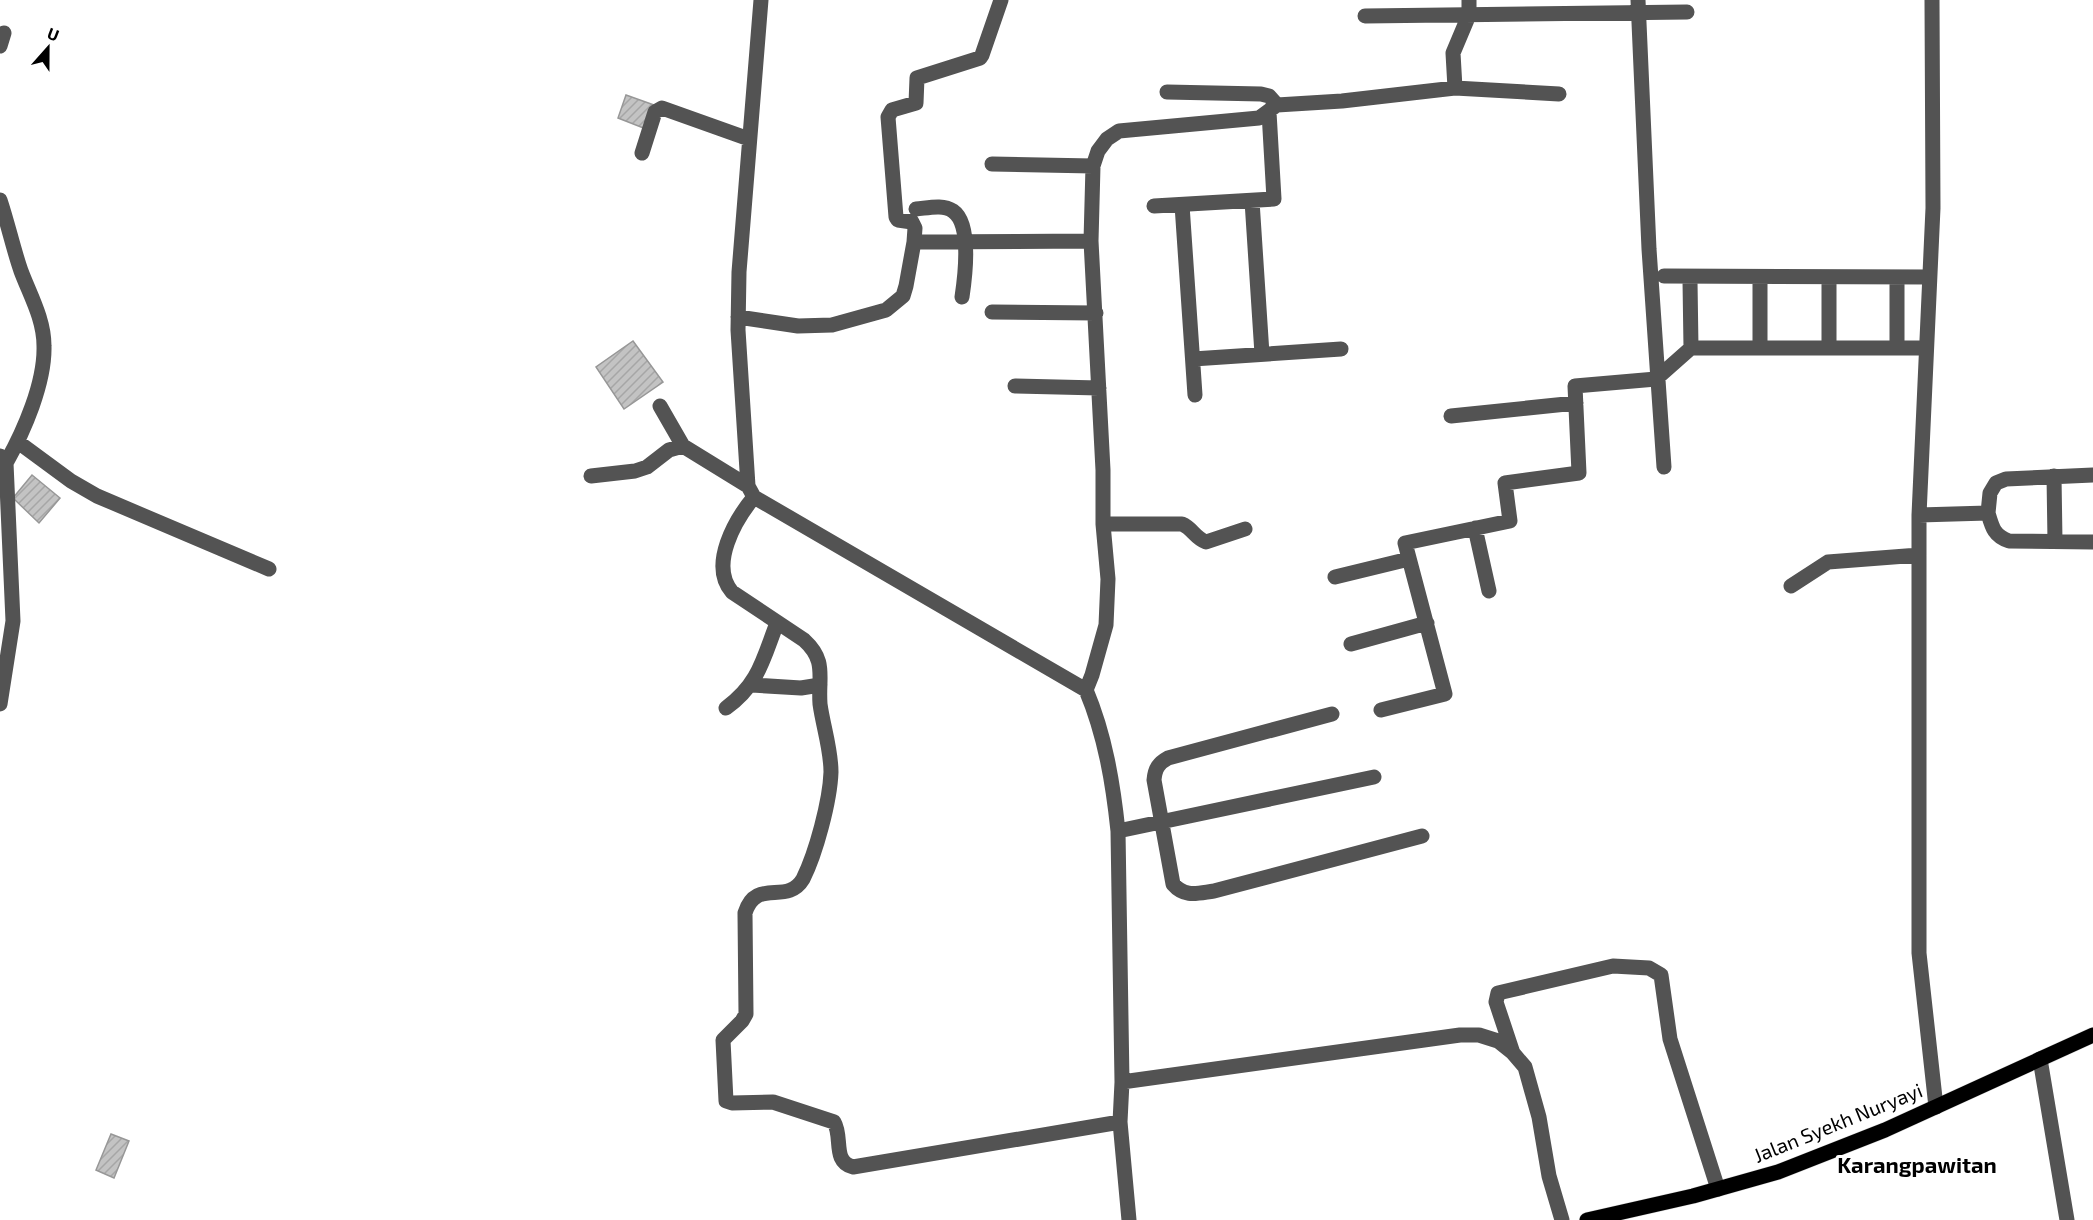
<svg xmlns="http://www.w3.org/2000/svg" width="2093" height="1220" viewBox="0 0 2093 1220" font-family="'Exo 2',sans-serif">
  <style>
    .building { fill: url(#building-hatch); stroke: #979797; stroke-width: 1.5 }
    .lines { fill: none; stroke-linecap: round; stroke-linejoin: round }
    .major-casing { stroke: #dbdbdb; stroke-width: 16 }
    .minor { stroke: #535353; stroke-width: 15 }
    .major { stroke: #000; stroke-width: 15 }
    .labels { text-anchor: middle; stroke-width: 6; stroke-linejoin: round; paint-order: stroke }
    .street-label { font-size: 20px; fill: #000; stroke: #fff }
    .quarter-label { font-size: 22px; font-weight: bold; fill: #000; stroke: #fff }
  </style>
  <defs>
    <pattern id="building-hatch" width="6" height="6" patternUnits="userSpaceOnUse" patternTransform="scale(1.5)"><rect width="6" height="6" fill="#c3c3c3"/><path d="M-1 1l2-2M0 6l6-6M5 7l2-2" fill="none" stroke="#a6a6a6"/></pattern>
  </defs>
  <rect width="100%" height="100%" fill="#fff"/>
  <path class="building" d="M626,95L654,105L646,129L618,118Z
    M633,341L663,382L624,409L596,367Z
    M32,475L60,498L39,523L13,498Z
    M111,1134L129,1141L114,1178L96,1170Z"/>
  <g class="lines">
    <g class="major-casing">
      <path id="major" d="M1587,1220L1693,1196L1778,1172L1885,1130L2093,1035"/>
    </g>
    <path class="minor" d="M761,0L739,272L738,330L748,486L754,497L1086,690C1105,735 1113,783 1118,831L1122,1082L1120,1122L1129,1220
      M1638,0L1649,249L1664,467
      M1932,0L1933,208L1919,515V953L1936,1107
      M1365,16L1687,12
      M0,46L4,33
      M1455,88L1559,94
      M1167,92L1261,94L1269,96L1277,105
      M642,153L655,112L662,108L749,139
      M992,164L1093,166
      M0,200C8,224 13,248 21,271C30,295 44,319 44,346C45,383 24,431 6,463
      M1252,201L1262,354
      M1182,205L1195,395
      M1154,206L1274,199L1269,112
      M916,209C928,208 943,204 953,211C972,224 965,277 962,297
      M914,242L1091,241
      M1664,276L1929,277
      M1690,281L1691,348
      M1829,281V348
      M1897,282V348
      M992,312L1096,313
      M738,317L798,326L832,325L886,310L903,296L906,286L914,242L915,228L912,222L898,220L896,217L888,117L892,110L916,103L917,78L980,58L982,55L1001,0
      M1760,348V281
      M1193,359L1341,349
      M1015,386L1099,388
      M660,406L683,446
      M1451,416L1576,403
      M18,442L71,481L97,496L269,569
      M0,456L6,463L13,621L0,704
      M591,476L635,471L647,467L669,450L683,446L748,486
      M2054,476L2055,541
      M754,497C735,520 709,565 732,592L804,640C827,661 818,676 820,704C823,726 831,749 831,772C830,801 816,853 803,879C787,906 756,877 745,913L746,1014L742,1021L723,1040L726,1101L732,1103L773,1102L834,1122C843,1137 832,1162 853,1167L1120,1122
      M1988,513L1990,493L1996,483L2006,479L2093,475
      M1919,515L1988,513C1992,527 1994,536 2009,541L2093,542
      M1103,524H1182C1192,528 1195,538 1206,542L1245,529
      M1475,528L1489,591
      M1335,577L1409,559
      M1791,586L1828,562L1919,555
      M1351,644L1427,623
      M752,685L801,688L820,685
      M1086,690L1092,675L1106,625L1108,579L1103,524V470L1091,241L1093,166L1098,151L1107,139L1119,131L1259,118L1277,105L1342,101L1455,88L1453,53L1469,15V0
      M726,708C759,684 763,659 777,623
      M1381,710L1445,694L1405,543L1510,521L1505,483L1579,473L1575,386L1656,379L1691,348H1926
      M1332,714L1168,758C1159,763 1155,768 1154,780L1173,884C1185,898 1198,893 1214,891L1422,836
      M1118,831L1374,777
      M1513,1053L1496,1002L1498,993L1613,966L1649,968L1661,975L1670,1039L1718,1189
      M2040,1059L2067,1220
      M1122,1082L1460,1035H1479L1498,1041L1513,1053L1525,1067L1539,1117L1549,1176L1562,1220"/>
    <use href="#major" class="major"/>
  </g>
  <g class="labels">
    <g class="street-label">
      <text transform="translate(1838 1123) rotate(-22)" y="7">Jalan Syekh Nuryayi</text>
    </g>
    <g class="quarter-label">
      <text x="1917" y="1173">Karangpawitan</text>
    </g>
  </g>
  <g transform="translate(48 48) rotate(21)" stroke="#ffffff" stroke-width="4.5" paint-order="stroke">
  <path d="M0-4.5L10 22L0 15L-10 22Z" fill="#000000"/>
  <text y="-9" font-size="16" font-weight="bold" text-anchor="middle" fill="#000000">U</text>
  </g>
</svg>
